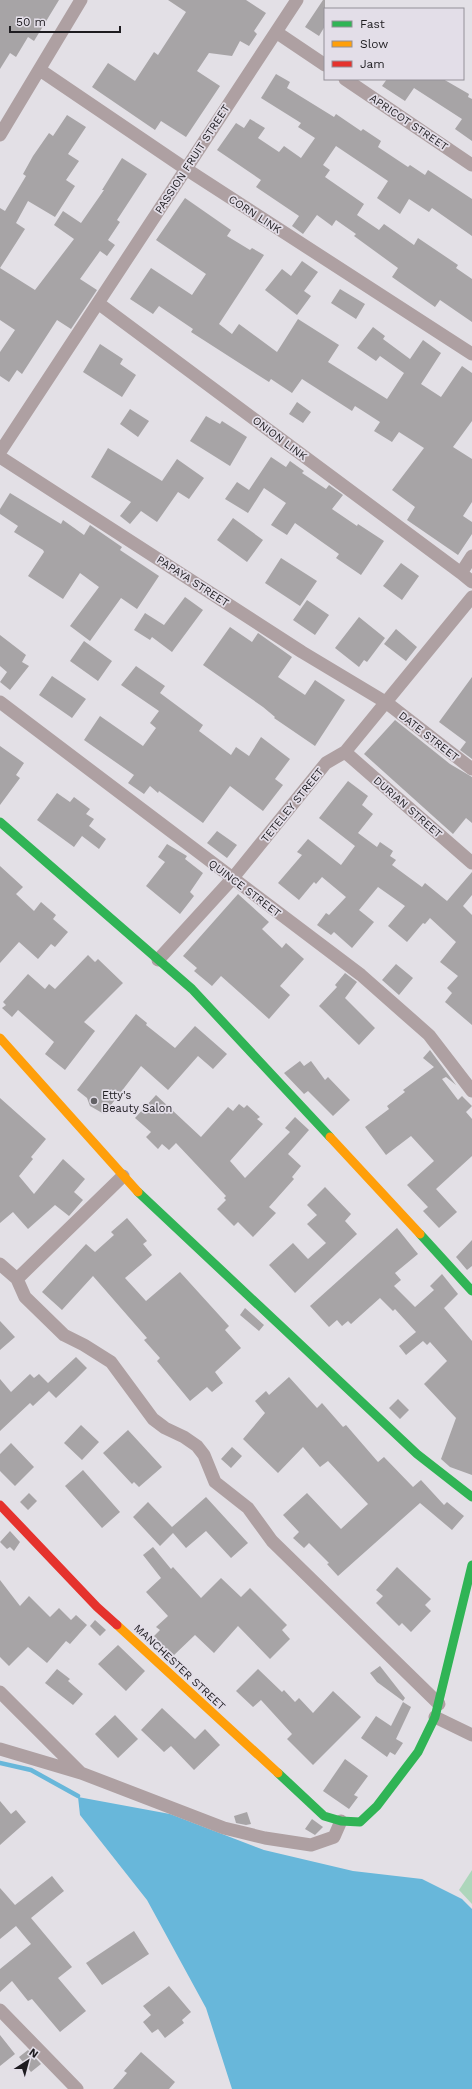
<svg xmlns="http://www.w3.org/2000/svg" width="472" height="2089" viewBox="0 0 472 2089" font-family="'Work Sans',sans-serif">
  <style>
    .green { fill: #add6bb }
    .water { fill: #68b7da }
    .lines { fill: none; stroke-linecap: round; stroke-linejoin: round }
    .stream { stroke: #68b7da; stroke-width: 4.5 }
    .building { fill: #a7a4a6 }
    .street { stroke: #aea0a2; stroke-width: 13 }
    .fast { stroke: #30b455; stroke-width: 9 }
    .slow { stroke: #ff9f0a; stroke-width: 9 }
    .jam { stroke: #e5322d; stroke-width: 9 }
    .poi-dot { fill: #636165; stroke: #e3dee8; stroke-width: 1.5 }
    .labels { text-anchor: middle; stroke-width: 3.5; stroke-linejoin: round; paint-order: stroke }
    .street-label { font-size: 11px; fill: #1e1c20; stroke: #e3dee8 }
    .poi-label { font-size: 11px; fill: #1e1c20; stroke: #e3dee8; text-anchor: start }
  </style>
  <rect width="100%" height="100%" fill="#e3e0e6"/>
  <path class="green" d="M472,1870V1904L459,1890Z"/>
  <path class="water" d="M78,1797L170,1814L264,1850L353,1871L422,1879L462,1899L472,1909V2089H232L206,2008L147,1900L80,1815Z"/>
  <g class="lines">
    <path class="stream" d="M0,1763L31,1770L78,1796"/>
  </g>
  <path class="building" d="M0,0H59L34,41L28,37L16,57L10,53L0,69Z
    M168,0H246L266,13L254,31L257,34L249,46L240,41L232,56L209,53L197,71L220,86L186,137L161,121L155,130L92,87L108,63L135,81L154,52L158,55L186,12Z
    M323,0H325V26L319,36L305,27Z
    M276,74L290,82L287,88L334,117L336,114L361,131L363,129L381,141L378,147L408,167L410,165L425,175L428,170L472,199V236L432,208L429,212L409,199L400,214L377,198L388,181L336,146L323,165L330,170L325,177L364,204L357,215L379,230L384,224L414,245L418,238L458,265L456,268L472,279V322L440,300L435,307L392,277L398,268L354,236L356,234L336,220L332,226L317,215L303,234L292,226L299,216L256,187L261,180L217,150L236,123L244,128L250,119L265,128L258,138L279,152L284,146L301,158L315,138L298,127L301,123L261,98Z
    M387,79H443L469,94L468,97L472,99V141L455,129L462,119L414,88L405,101L382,86Z
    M67,115L86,127L68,154L79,161L66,180L75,186L55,217L28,201L16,223L25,229L0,268L35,290L74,239L54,225L63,211L81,223L104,190H102L122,158L147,174L117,220L120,222L108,240L115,245L107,256L100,251L80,279L97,290L71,329L57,320L22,374L17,370L9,382L0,376V352L15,330L0,320V208L5,211L26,176L23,174L33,156L49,133L53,136Z
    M185,198L231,230L227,236L250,250L252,248L264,255L219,324L232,334L239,324L277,352L298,319L339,345L328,362L387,399L404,373L380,356L376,361L357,348L373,327L385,336L383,339L410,359L423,340L441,353L421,384L441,397L462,366L472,373V421L453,447L472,459V502L463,516L472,522V534L458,555L407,520L415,507L392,490L424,448L399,432L392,442L374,431L380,422L355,406L352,411L302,379L292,393L271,379L269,382L191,332L193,329L159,306L153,314L130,299L151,268L192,295L206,274L156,240Z
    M302,261L318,272L304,291L311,296L297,315L265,290L282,269L291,276Z
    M340,289L365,304L356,319L331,303Z
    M100,344L123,359L120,364L136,375L122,397L83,372Z
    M297,402L311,412L303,423L289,414Z
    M130,409L149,421L138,437L120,424Z
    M206,416L220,424L222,421L247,437L230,466L190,441Z
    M108,448L162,481L177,459L204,478L189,499L178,492L157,522L141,511L130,524L120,516L131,502L91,477Z
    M271,457L286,467L290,461L304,471L302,473L326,489L329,485L343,495L332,509L357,526L358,524L384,541L361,575L336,558L339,554L295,523L287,535L271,525L286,503L264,488L248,513L225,499L237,482L249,490Z
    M10,493L61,524L63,520L84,535L90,525L122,547L120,550L159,576L137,609L121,598L90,641L70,626L99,587L80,573L63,599L28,576L44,552L43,550L14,532L18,526L0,514V509Z
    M233,518L263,540L247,562L217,540Z
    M281,558L317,581L300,606L265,583Z
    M401,563L419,576L402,600L383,586Z
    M185,597L203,610L172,652L152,637L150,640L134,630L145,613L164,625Z
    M307,600L329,615L315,635L293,620Z
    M359,617L385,638L367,662L364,660L359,667L335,648Z
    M230,627L252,642L258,633L292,657L278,677L305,695L315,680L345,700L315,746L274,718L275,717L263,707L203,665Z
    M396,629L417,647L406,661L384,644Z
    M0,635L26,655L22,662L29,666L10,690L0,682L7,672L0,666Z
    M84,641L112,661L98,681L70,661Z
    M136,666L165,686L160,693L203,725L199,731L231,755L236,747L249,756L261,737L290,759L275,779L283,785L263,811L230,786L203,823L159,791L158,793L150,786L144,794L128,783L134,775L84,740L100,716L143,746L156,728L150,723L159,711L121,685Z
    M52,676L86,699L72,718L39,695Z
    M472,677V759L460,750L466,742L439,722Z
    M395,720L450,764L472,777V823L466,818L453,834L364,754Z
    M0,746L24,763L16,775L20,778L0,805Z
    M348,781L368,796L362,805L373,814L358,833L377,847L380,842L393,851L390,856L396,860L392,865L422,887L425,883L447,901L472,872V895L463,906L472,915V1025L445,1002L452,993L447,988L458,976L440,962L456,942L430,918L425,924L423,923L407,942L388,926L405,906L378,887L359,910L374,922L352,948L334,932L331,935L317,925L326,913L329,915L346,897L322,877L316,884L314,882L299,900L278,883L302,855L297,852L308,839L341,865L355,846L319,818Z
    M57,793L70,802L74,797L90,809L86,814L94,819L89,826L106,839L99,849L82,836L74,847L37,820Z
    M217,831L237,845L227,858L207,843Z
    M167,844L187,856L185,859L203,873L190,892L194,896L180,914L146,886L165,862L158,857Z
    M0,866L23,887L16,894L34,911L41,902L56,915L53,919L68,932L55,947L51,944L38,959L19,942L0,963Z
    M238,894L269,922L262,929L282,948L286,943L304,959L280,986L290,995L269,1019L221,976L212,986L194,971L197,968L183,956Z
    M88,955L95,962L98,959L123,983L84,1022L95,1031L65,1070L45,1054L54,1042L18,1010L12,1017L2,1008L6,1005L3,1002L28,974L45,989L49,984L55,989Z
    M396,964L413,978L399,995L382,980Z
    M345,973L357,982L345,998L375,1028L359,1045L319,1006L337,987L335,985Z
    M136,1014L147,1023L146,1025L175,1048L195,1026L227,1054L213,1069L198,1056L168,1090L141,1066L104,1114L90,1106L87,1098L77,1090Z
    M430,1050L456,1085L446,1077L442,1079L458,1100L462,1096L472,1106L466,1112L472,1119V1156L436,1189L457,1212L439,1228L423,1211L428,1207L407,1185L434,1161L411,1136L386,1155L365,1127L389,1109L387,1106L405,1092L403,1090L434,1067L423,1058Z
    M300,1061L304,1066L311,1061L325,1080L328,1077L350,1100L333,1116L308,1091L304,1094L284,1073Z
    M156,1095L201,1137L228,1107L233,1111L239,1104L244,1108L247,1105L260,1117L257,1119L263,1124L230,1161L245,1178L290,1132L285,1128L295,1117L309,1130L288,1154L301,1166L292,1177L294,1179L269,1207L276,1213L253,1237L238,1222L234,1226L217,1209L226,1200L224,1198L226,1196L176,1143L169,1150L162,1144L158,1149L146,1137L151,1132L135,1118Z
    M0,1098L46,1139L31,1157L33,1159L19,1176L34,1194L63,1159L85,1179L74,1192L83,1200L69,1216L55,1205L28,1229L13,1212L0,1223Z
    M325,1187L351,1214L345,1221L357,1234L295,1293L269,1265L293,1243L308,1259L326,1243L307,1224L317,1215L307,1205Z
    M127,1218L147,1241L143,1244L152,1255L125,1278L146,1301L180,1272L229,1326L225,1330L241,1348L215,1372L223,1383L212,1392L207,1387L190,1401L157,1361L160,1358L144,1340L147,1338L93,1276L62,1310L42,1292L86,1244L95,1252L114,1235L111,1232Z
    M397,1228L418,1254L395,1273L401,1280L394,1286L415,1307L434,1290L430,1286L442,1274L458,1294L444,1308L472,1341V1475L450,1467L441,1459L456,1418L424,1384L447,1361L430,1342L427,1345L423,1341L406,1355L399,1346L416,1332L395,1309L393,1311L380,1298L351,1324L348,1321L342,1326L337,1320L329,1327L310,1306Z
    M472,1240V1266L467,1270L456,1257Z
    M245,1308L264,1325L259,1331L240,1315Z
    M0,1321L15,1337L0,1350Z
    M76,1357L87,1368L75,1380L56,1398L49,1391L33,1406L30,1403L0,1431V1379L11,1392L30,1374L34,1378L39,1374L48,1383Z
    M289,1377L317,1408L322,1403L343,1427L346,1425L378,1462L384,1457L413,1487L421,1480L444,1505L447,1502L464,1516L452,1530L420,1503L338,1576L327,1564L329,1563L309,1543L304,1548L293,1538L299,1532L283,1515L307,1493L341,1529L368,1504L328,1461L320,1467L303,1447L278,1473L243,1439L265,1413L255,1401L266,1391L269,1395Z
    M398,1399L409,1410L400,1419L389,1408Z
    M81,1425L99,1442L82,1460L64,1443Z
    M128,1430L162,1467L139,1487L134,1482L132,1484L103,1453Z
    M11,1443L34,1467L15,1486L0,1471V1454Z
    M232,1447L242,1456L231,1468L221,1459Z
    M83,1470L120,1512L102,1528L65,1486Z
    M29,1493L37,1501L28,1510L20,1502Z
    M206,1497L248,1543L231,1558L206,1531L186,1548L173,1533L160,1546L133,1517L148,1502L172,1527Z
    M10,1531L20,1542L14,1551L10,1547L7,1549L0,1542Z
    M153,1547L171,1569L173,1567L201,1598L221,1578L241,1597L250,1588L287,1625L282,1630L290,1639L270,1659L238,1626L214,1653L195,1635L173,1656L154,1636L160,1630L156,1627L168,1616L146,1592L161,1578L143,1555Z
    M397,1567L431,1599L425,1605L431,1611L411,1632L402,1623L399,1626L376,1603L383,1596L376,1590Z
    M0,1580L20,1606L29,1596L50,1617L59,1608L71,1620L76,1615L87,1625L70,1644L66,1641L47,1663L28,1647L9,1666L0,1657Z
    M95,1620L106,1630L100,1636L90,1626Z
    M118,1645L145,1671L126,1691L98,1664Z
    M380,1666L405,1698L403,1701L377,1682L370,1673Z
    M57,1669L70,1679L68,1681L83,1694L73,1705L45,1683Z
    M258,1669L282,1692L284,1690L295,1702L299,1698L313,1713L333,1691L361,1717L313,1765L287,1739L292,1734L261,1700L253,1707L236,1691Z
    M403,1702L411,1707L396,1739L403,1743L395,1755L390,1752L387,1757L361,1738L376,1716L391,1726Z
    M162,1708L195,1739L205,1729L220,1745L194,1770L171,1746L164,1752L141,1730Z
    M115,1715L138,1739L118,1758L95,1734Z
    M345,1759L368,1776L354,1795L358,1797L349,1809L323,1791Z
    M0,1801L11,1814L16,1810L26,1822L0,1845Z
    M247,1812L251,1824L246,1825L236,1823L234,1816Z
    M312,1819L323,1827L315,1835L305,1829Z
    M52,1876L64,1891L31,1918L72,1967L58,1978L86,2011L60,2032L32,1999L28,2001L12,1981L0,1992V1969L31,1944L16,1926L0,1939V1888L15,1905Z
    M134,1931L149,1954L102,1985L86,1963Z
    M169,1986L191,2012L182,2020L184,2023L165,2038L158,2029L152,2033L143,2022L151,2015L143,2006Z
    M0,2035L15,2054L0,2066Z
    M28,2050L41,2064L31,2072L19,2057Z
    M141,2052L175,2082L169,2089H113L127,2073L124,2071Z"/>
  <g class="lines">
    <path class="street" d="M276,32L325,65
      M40,70L186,169L472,354
      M345,79L472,165
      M0,135L81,0
      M98,303L461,573
      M0,452L297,0
      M0,457L302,652L387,703L472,769
      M472,556L461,573L472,582
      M0,702L361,975L429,1035L472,1091
      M345,752L472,863
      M158,960L232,879L326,763L345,752L472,597
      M0,1264L17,1279L25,1297L64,1335L84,1345L111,1362L153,1419L165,1428L184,1437L197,1446L204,1455L215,1482L248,1508L272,1541L439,1704
      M17,1279L123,1176
      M0,1692L80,1772
      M435,1717L472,1735
      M0,1749L81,1773L224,1828L265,1838L311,1845L334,1837L341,1821
      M0,2010L77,2089"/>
    <path class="fast" d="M0,822L192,989L330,1137
      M138,1192L417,1454L472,1497
      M420,1234L472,1291
      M278,1773L324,1816L341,1821L360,1822L377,1806L418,1752L435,1717L472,1565"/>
    <path class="slow" d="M0,1038L138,1192
      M330,1137L420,1234
      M117,1625L278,1773"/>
    <path class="jam" d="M0,1505L97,1607L117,1625"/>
  </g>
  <circle class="poi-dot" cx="94" cy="1101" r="4"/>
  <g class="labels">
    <g class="street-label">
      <text transform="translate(409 122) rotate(34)" y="4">APRICOT STREET</text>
      <text transform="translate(192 159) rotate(-57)" y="4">PASSION FRUIT STREET</text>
      <text transform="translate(255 214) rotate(33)" y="4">CORN LINK</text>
      <text transform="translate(280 438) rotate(37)" y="4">ONION LINK</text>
      <text transform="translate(193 581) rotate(33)" y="4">PAPAYA STREET</text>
      <text transform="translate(429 736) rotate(38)" y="4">DATE STREET</text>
      <text transform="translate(292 805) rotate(-51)" y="4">TETELEY STREET</text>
      <text transform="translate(408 807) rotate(41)" y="4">DURIAN STREET</text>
      <text transform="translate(245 888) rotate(37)" y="4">QUINCE STREET</text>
      <text transform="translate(180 1667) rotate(43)" y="4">MANCHESTER STREET</text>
    </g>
    <g class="poi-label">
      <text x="102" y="1099">Etty's<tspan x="102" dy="13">Beauty Salon</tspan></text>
    </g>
  </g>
  <rect x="324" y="8" width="140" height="72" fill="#e3dee8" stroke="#949098"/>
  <rect x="332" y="21" width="20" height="6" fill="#30b455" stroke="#949098"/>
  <text x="360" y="28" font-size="12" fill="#1e1c20">Fast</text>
  <rect x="332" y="41" width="20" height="6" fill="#ff9f0a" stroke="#949098"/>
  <text x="360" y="48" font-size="12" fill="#1e1c20">Slow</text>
  <rect x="332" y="61" width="20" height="6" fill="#e5322d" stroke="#949098"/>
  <text x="360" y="68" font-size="12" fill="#1e1c20">Jam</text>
  <g transform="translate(28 2061) rotate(36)" stroke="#e3dee8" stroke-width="3" paint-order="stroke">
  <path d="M0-3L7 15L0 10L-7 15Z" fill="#1e1c20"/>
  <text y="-6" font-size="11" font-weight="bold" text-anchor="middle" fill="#1e1c20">N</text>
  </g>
  <path d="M10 26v6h110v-6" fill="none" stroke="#1e1c20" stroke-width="2"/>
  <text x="16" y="26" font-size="12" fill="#1e1c20" stroke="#e3dee8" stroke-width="3" paint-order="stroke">50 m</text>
</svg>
